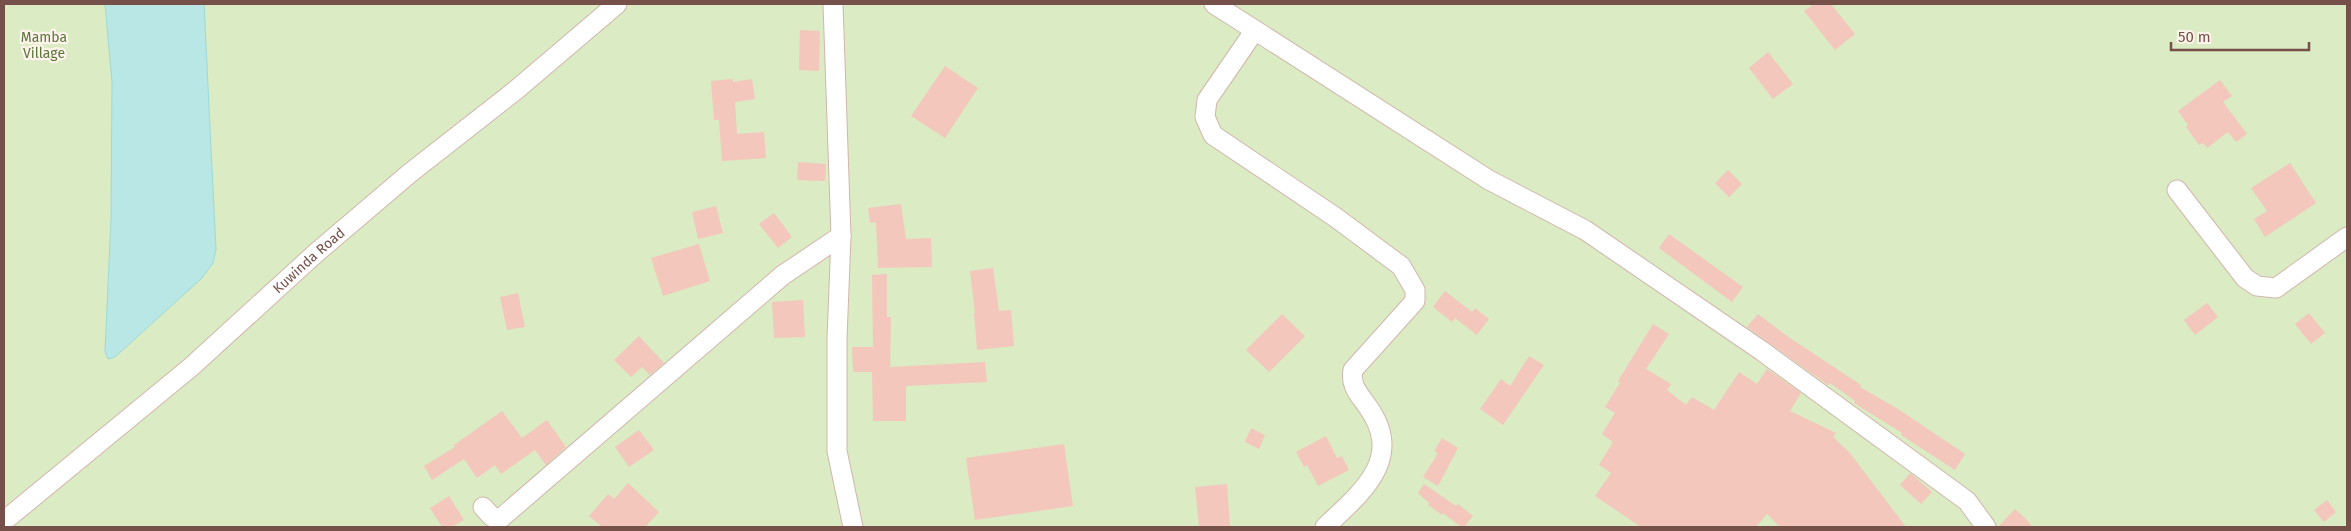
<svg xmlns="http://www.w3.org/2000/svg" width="2351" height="531" viewBox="0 0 2351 531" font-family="'Fira Sans',sans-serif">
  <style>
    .green { fill: #dbebc3 }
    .water { fill: #b9e7e5; stroke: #9ed9d7 }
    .building { fill: #f3c7bc }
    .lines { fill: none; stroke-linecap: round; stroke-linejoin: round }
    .minor-casing { stroke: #d1b6ad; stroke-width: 21 }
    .minor { stroke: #fff; stroke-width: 19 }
    .labels { text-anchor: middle; stroke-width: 4.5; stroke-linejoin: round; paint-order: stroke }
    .park-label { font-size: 14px; fill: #59763e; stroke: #fff4eb }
    .street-label { font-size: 14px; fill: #765149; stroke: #fff4eb }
  </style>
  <rect width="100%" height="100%" fill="#fdefe5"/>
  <path class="green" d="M4,4H2347V527H4Z"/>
  <path class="water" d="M105,4H204L216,250L213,263L202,278L115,357L108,359L105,352L111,219L112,82Z"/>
  <path class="building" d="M1814,4H1831L1855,34L1835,50L1804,11Z
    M800,30L820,31L819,71L799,70Z
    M1768,52L1793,84L1773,99L1749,68Z
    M945,66L978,88L945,138L911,116Z
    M733,79V82L752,79L755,99L735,102L737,134L764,132L766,158L722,161L719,120H714L711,81Z
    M2220,80L2232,96L2223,102L2247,134L2236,142L2228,132L2207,148L2203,143L2199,145L2186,127L2188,125L2178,111Z
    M798,162L826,164L825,181L797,180Z
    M2290,163L2316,203L2265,237L2254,219L2267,211L2251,188Z
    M1728,170L1742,184L1729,197L1715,183Z
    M901,204L906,239L931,238L932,267L878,268L876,222L870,223L868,208Z
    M716,206L723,233L698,239L692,212Z
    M774,213L792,237L778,248L759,224Z
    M1669,234L1743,287L1732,302L1659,248Z
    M699,244L710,281L663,296L651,258Z
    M993,268L999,311L1011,310L1014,346L977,350L974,313H975L970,271Z
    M887,274V317H891L890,367L985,362L987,382L906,386V421H873L872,372H853L852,347H873L872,275Z
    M1445,291L1472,312L1475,308L1489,319L1477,335L1455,318L1452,322L1433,307Z
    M518,293L525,327L507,330L500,297Z
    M803,300L805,337L774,338L772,302Z
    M2207,303L2218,317L2195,335L2184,320Z
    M2309,313L2325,333L2311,344L2295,324Z
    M1282,314L1305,336L1269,372L1246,350Z
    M1758,314L1787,336L1861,385L1860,387L1898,409L1965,454L1955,470L1901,435L1902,433L1854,403L1855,401L1830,383L1828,385L1747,327Z
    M1653,324L1669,334L1646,369L1671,384L1667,390L1686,405L1692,397L1714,410L1739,372L1757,384L1767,369L1801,393L1790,411L1836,433L1833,437L1849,452L1906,527H1780L1767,514L1756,527H1641L1595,496L1611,473L1599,465L1613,442L1602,434L1615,413L1605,407L1620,383L1618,381Z
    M639,336L664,363L650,375L642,367L631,377L614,360Z
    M1529,356L1544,365L1503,425L1480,409L1501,379L1510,386Z
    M502,411L522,438L547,420L566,447L546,465L535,450L501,474L495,465L477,478L464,459L432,480L424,466L455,447L454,445Z
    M1251,428L1265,435L1259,449L1245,442Z
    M639,430L654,450L629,467L615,447Z
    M1326,436L1337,458L1342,456L1349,470L1318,486L1307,465L1304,467L1296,452Z
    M1442,438L1458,448L1438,486L1423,477L1438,453L1434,451Z
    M1064,444L1073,506L975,520L966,458Z
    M1910,473L1932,492L1921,504L1900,485Z
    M628,483L659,512L645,527H602L589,516L608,494L614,499Z
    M1227,484L1230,527H1199L1195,487Z
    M1424,484L1456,506L1458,504L1473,516L1464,527H1461L1443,513L1442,515L1428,505L1429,503L1418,493Z
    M449,496L464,520L452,527H442L430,508Z
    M2327,500L2336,512L2324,522L2314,510Z
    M2015,509L2026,519L2033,527H1998Z"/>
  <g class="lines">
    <g class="minor-casing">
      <g id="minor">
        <path d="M833,4L841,236L837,339V451L853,527"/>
        <path d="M1214,4L1489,180L1585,230L1762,351L1967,501L1986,527"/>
        <path d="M1255,30L1207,100L1205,117L1213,135L1335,217L1401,266L1415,290V301L1353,370C1350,386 1359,394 1368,407C1405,459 1361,493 1325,527"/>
        <path d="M2177,190L2245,278L2257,286L2276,288L2347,237"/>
        <path d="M483,507L492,517L501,518L783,275L841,236"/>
        <path id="s1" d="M4,521L191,367L316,253L410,173L516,90L617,4"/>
      </g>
    </g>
    <use href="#minor" class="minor"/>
  </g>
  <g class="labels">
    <g class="park-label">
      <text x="44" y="42">Mamba<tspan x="44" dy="16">Village</tspan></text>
    </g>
    <g class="street-label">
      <text dy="5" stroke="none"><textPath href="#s1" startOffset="401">Kuwinda Road</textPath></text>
    </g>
  </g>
  <rect width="2351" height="531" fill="none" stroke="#765149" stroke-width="10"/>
  <path d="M2171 42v8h138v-8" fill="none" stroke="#765149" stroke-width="2.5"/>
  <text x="2178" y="42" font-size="15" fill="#765149" stroke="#fff4eb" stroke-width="4" paint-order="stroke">50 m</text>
</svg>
